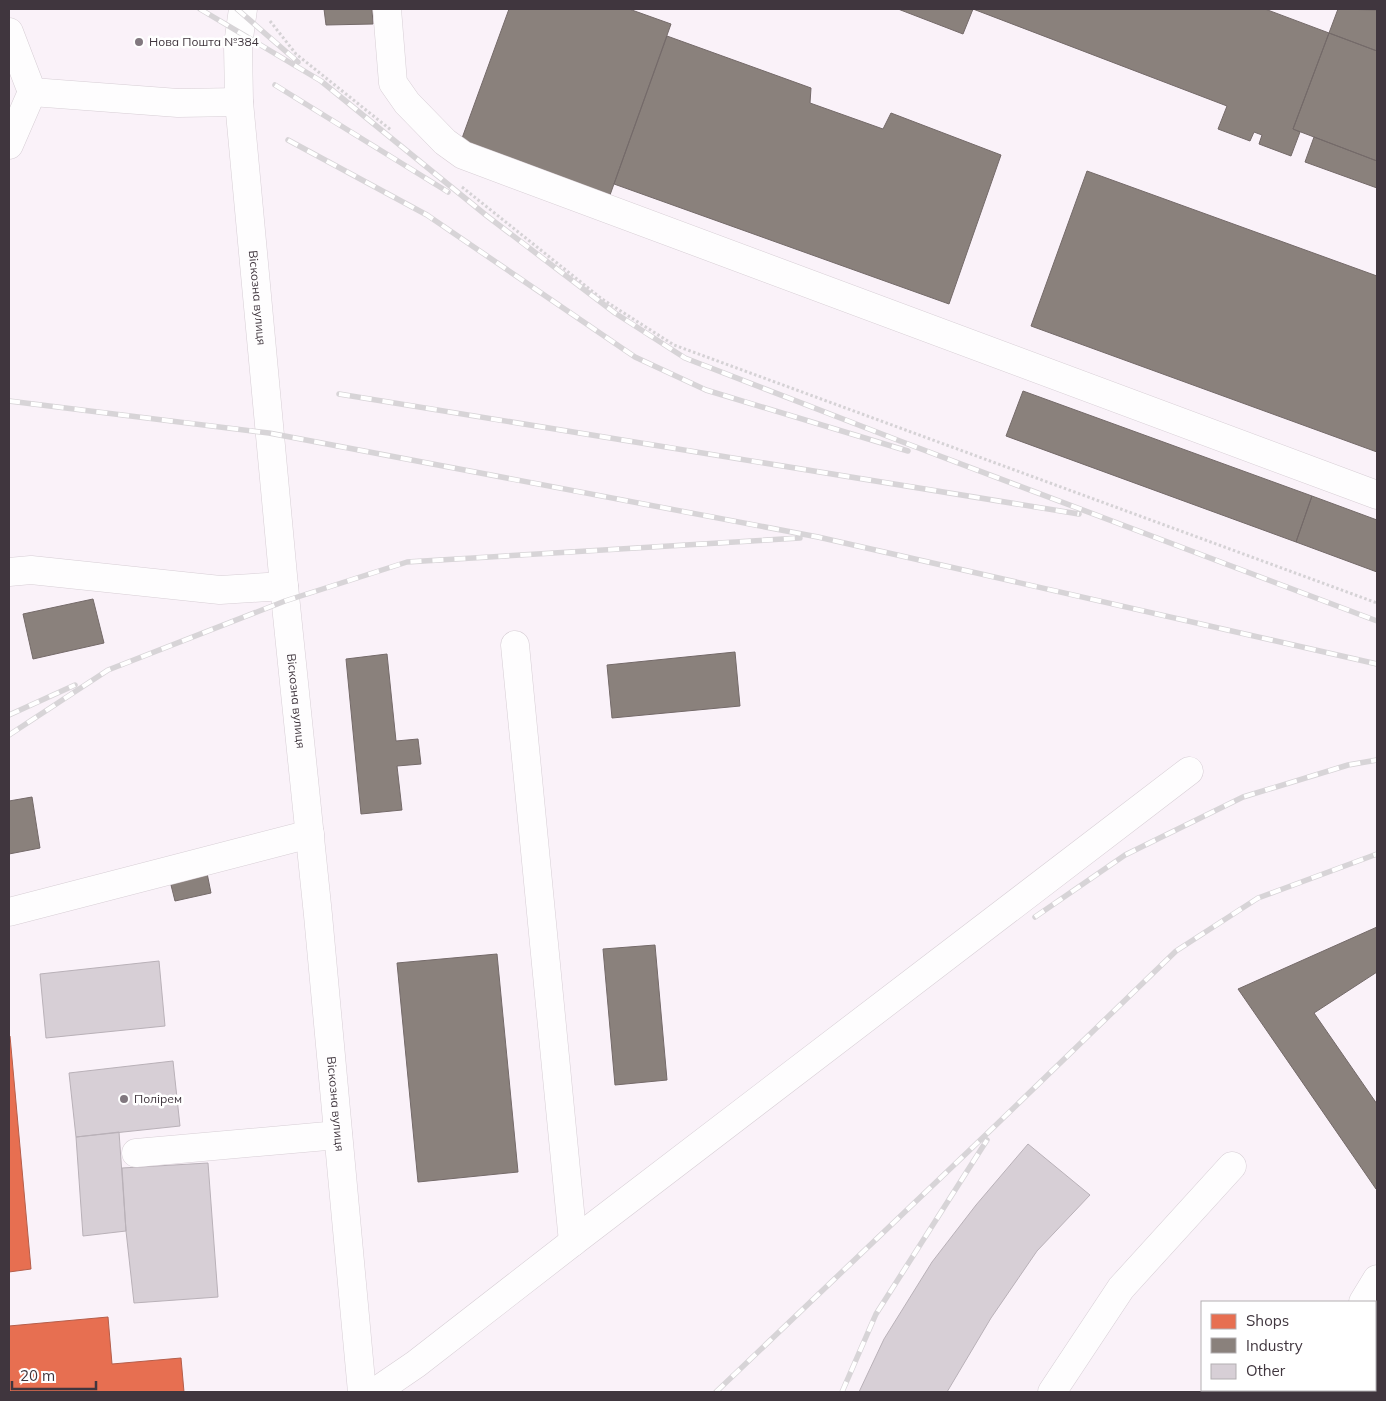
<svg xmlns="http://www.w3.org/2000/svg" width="1386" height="1401" viewBox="0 0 1386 1401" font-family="Mulish,sans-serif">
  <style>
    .shops { fill: #e76f51; stroke: #b55e4b }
    .industry { fill: #8a817c; stroke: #746a69 }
    .building { fill: #d7cfd6; stroke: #b9b1b8 }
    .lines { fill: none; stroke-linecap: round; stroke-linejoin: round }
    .minor-casing { stroke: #d7ced5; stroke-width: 29 }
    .path { stroke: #d5d2d5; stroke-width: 3; stroke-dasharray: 2.5 2.5; stroke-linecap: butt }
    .minor { stroke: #fefdfe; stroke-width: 28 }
    .rail-casing { stroke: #d7d4d7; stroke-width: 5.5 }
    .rail { stroke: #fff; stroke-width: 4; stroke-dasharray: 11; stroke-linecap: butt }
    .poi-dot { fill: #81787f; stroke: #fff; stroke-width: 2 }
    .labels { text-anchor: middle; stroke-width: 5; stroke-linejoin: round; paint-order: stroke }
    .poi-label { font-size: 12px; fill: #40363e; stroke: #fff; text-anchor: start }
    .street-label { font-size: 12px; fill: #40363e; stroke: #fff }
  </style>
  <rect width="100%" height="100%" fill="#faf2f9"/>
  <path class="shops" d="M9,1036H10L31,1269L9,1272Z
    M108,1317L112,1364L181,1358L184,1392H9V1326Z"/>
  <path class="industry" d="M324,9H372L373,24L326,25Z
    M509,9H629L671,24L610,195L461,141Z
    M898,9H1265L1329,33L1293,129L1300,132L1291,156L1259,144L1262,135L1254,132L1250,141L1218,129L1227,106L973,9L963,34Z
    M1338,9L1377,10V51L1329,33Z
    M1329,33L1377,51V161L1293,129Z
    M667,36L811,88L810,103L883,129L891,113L1001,155L949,304L614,184Z
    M1314,137L1377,161V188L1305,162Z
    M1087,171L1377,276V452L1031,326Z
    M1023,391L1312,496L1296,542L1006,436Z
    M1312,496L1377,520V572L1296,542Z
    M93,599L104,643L33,659L23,614Z
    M735,652L740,706L612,718L607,665Z
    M387,654L396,741L418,739L421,764L397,766L402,810L361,814L346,659Z
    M32,797L40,848L9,854V801Z
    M207,873L211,893L175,901L170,881Z
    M1377,927V972L1314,1013L1377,1104V1188L1376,1189L1238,989Z
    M655,945L667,1080L615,1085L603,949Z
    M497,954L518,1172L418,1182L397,963Z"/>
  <path class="building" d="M159,961L165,1026L46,1038L40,974Z
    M173,1061L180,1126L76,1137L69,1073Z
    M119,1132L126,1231L83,1236L76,1137Z
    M1028,1144L1090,1195L1037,1251L991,1318L947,1392H859L884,1339L932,1262L976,1205Z
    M208,1163L218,1297L134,1303L126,1231L122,1168Z"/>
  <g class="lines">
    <g class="minor-casing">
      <g id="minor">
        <path id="s1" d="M243,9L238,45L239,102L284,586L318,915L362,1392"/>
        <path d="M387,9L393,83L407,103L445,142L463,155L1377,495"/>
        <path d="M9,32L32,92L178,103L239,102"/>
        <path d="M9,145L32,92"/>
        <path d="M9,572L31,570L220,590L284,586"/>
        <path d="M515,645L573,1242"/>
        <path d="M9,912L310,834"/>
        <path d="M136,1153L338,1135"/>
        <path d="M1363,1302L1377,1279"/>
        <path d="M375,1392L416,1364L573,1242L1189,771"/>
        <path d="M1052,1392L1121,1288L1232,1166"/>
        <path d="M1310,1392L1311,1390"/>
      </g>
    </g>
    <path class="path" d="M270,21L296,54L391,130
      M462,187L602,299L674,345L1377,603"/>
    <use href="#minor" class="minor"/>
    <g class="rail-casing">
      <path id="rail" d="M200,9L321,81L487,216L615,313L685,358L900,441L1377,621
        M237,9L298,62
        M275,85L448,192
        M288,140L427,215L635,357L706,390L908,451
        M339,394L1079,514
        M9,401L269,433L818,537L1377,664
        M9,715L75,685
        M9,735L108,670L285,601L407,562L800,538
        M1035,917L1125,855L1243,797L1348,765L1377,760
        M1375,1371L1377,1364
        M716,1392L996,1125L1176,951L1258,898L1377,854
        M842,1392L876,1314L987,1140
        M1368,1392V1390"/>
    </g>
    <use href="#rail" class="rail"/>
  </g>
  <g class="poi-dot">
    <circle cx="139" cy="42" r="5"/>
    <circle cx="124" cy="1099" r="5"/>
  </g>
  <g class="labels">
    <g class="poi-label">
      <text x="149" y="46">Нова Пошта №384</text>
      <text x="134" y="1103">Полірем</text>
    </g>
    <g class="street-label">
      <text dy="4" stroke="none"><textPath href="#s1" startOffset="290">Віскозна вулиця</textPath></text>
      <text dy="4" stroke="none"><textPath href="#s1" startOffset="695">Віскозна вулиця</textPath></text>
      <text dy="4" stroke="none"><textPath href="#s1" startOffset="1100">Віскозна вулиця</textPath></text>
    </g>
  </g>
  <rect width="1386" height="1401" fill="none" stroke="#40363e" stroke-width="20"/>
  <rect x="1201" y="1301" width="175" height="90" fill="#ffffff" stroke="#b3afb2"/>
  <rect x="1211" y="1314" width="25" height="15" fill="#e76f51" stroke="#b3afb2"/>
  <text x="1246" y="1326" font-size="15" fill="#40363e">Shops</text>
  <rect x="1211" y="1338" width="25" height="15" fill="#8a817c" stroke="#b3afb2"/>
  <text x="1246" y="1351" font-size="15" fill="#40363e">Industry</text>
  <rect x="1211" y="1364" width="25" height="15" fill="#d7cfd6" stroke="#b3afb2"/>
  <text x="1246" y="1376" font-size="15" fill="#40363e">Other</text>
  <path d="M12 1381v8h84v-8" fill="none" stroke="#40363e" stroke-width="2.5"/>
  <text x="20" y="1381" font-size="15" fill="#40363e" stroke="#ffffff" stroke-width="4" paint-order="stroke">20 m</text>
</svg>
